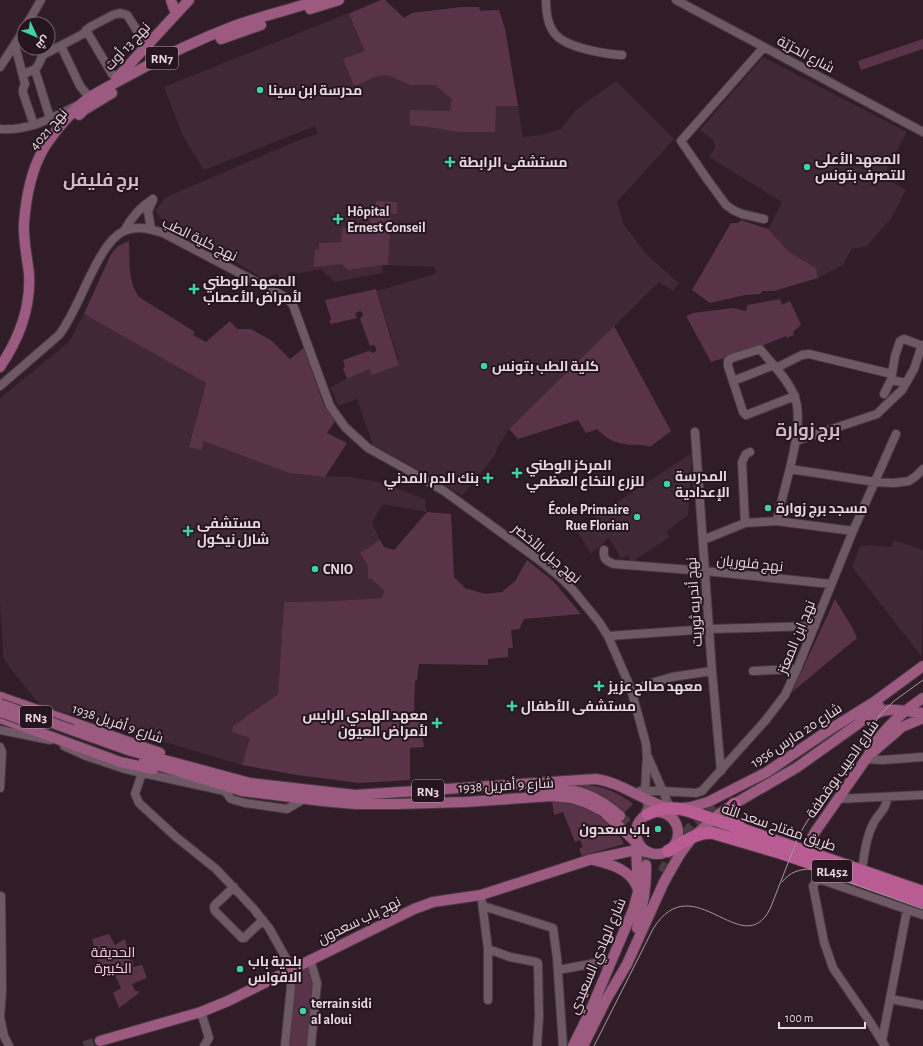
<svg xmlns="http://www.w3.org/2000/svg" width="923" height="1046" viewBox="0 0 923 1046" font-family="'Alegreya Sans',Cairo,sans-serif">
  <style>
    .built { fill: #402836 }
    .green { fill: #593449 }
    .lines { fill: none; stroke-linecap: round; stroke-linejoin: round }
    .major-tunnel { stroke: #4b3943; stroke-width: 10; stroke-dasharray: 10 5; stroke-linecap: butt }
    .minor-casing { stroke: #493942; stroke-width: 10 }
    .major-casing { stroke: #493942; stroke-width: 12 }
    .highway-casing { stroke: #493942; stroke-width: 14 }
    .minor { stroke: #6e5864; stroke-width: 8 }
    .major { stroke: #9c5a81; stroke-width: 10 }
    .highway { stroke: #ba5c94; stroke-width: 12 }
    .tram { stroke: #a4959d; stroke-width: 1 }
    .major-bridge-casing { stroke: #493942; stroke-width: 12; stroke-linecap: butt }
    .major-bridge { stroke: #9c5a81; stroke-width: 10 }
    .poi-dot { fill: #3cd4a4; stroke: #26141e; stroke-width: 1.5 }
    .labels { text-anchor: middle; stroke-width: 4; stroke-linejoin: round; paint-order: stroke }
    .shield { fill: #26141e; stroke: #ac9ea5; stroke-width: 1 }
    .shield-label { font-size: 13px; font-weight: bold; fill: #e6d9df }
    .street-label { font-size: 14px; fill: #e6d9df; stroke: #26141e }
    .poi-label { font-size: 14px; font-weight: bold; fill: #e6d9df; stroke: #26141e; text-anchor: start }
    .park-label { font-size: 14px; fill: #fccbe5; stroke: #26141e }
    .district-label { font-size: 18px; font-weight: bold; fill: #d1b8c5; stroke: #26141e }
  </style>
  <rect width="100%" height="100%" fill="#301d28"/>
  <path class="built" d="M381,0H385L404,18L412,13L462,7H479L480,11L499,10L505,29L523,137L540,135L561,129L577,109L616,81L674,139L617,202L624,225L648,256L679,283L673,291L659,282L509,429L496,450V454L462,496L437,480L373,445L357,399L338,406L332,390L329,389L340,382L369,369L372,375L399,365L398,358L377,291L435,274V267L382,265L383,273L334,282L321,269L301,273L289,272V278H278V273L264,279L219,252L176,230L178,226L160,218L155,210L166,197L299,140L318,134L315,126L204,170L183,136L164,87Z
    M763,57L907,132L883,177L906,190L892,217L866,247L852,248L843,265L818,278L816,268L788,251L768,229L782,202L709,157L715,147L713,140L700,130Z
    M84,314L206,383L196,419L203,441L289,473L313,476L350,477L384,483L426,500L425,506L427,512L383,504L372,522L380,540L360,553L368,566L372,578L384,591L383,598L335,601L284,602L278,694L233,726L232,732L251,738L242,765L40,705L6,663L3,656L0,601V398L69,342Z
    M692,453L688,515L666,532L670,537L632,562L627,555L621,559L609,538L591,554L576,529Z
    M894,540L923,550L922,657L852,567L860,546L871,545L891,547Z"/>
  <path class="green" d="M381,0H385L404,18L412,13L462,7H479L480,11L499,10L505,29L518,106H496L495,132H457L429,127L410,125V110L450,111L452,99L435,85H410L387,75L377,76L354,86L343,59L365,51L349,14Z
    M923,39V49L861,70L858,61Z
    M376,201L397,202V214H391L388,265H381L348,270L342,264L314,267L315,249L319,250V243L341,242L342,228H365V223H370V213H376Z
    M741,220L768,229L788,251L816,268L818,278L774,291H763L760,294L745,295L710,303L692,290L731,223H738Z
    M129,241C130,262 127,280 139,297L195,332L193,335L206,342L230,321L237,329H251L272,341L290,359L304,348L324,406L335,421L327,433L347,443L325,477L289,473L203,441L202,450L189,447L206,383L84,314L111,254L118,246Z
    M376,289L399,365L372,375L369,369L347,379L343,368L345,367L343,360L369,351L373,353L376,351V348L374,345L370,346L360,319L363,315L362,312L360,311L357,312L355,314L357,318L331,324L329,321L331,319L325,300Z
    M780,299L782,305L790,301L801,325L793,332L794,335L787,338L786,336L759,347L711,362L686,316L693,313L733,308L746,311L747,305Z
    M614,326L671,431L650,447C642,443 634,446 625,444C613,443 605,437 597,429L586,433L578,420L518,439L509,429Z
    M427,512L451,514L454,577L465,588L485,594L502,592L515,581L527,560L553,581L581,614L524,619L519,629L511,630L513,648H508V657L488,659V665L419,664L417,680L415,681L414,715H420L424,747L410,748V780L359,783L297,775L242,765L250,738L232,732L233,726L278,694L284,602L335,601L382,598L384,591L372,579L368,578V566L360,553L380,540L384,547L394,550Z
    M835,599L853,629L857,638L792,692Z
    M586,785C603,786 619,793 633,804L622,815L566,786Z
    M552,801C582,803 610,815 624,844L582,856L579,849L583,847L580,840L575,842L563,812L554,815Z
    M109,934L115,945L125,939L130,960L133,961V967L142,965L147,978L132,984L135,991H139V993L119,1008L113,993L121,988L115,975H102L92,939Z
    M311,962L316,982L310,1046H286L293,971Z"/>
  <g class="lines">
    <path class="major-tunnel" d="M620,816C635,830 644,845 646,865
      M662,872C678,843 686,825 716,808
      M84,1046L100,1041"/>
    <g class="minor-casing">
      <path id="minor" d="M546,0C546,11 548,27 556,35C568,48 605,54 622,55
        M676,0L923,132
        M27,24L41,0
        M86,30L112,74
        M15,45L25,84L23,89V93L34,125
        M61,46L80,86L89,97
        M764,47L681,141L707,179L726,205L733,210L742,214L764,219
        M0,67L24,30
        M35,70L50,118
        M23,74C40,68 35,70 43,55L83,34L90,27L113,15L120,13L127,15L144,41
        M0,129C29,131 52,118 78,105
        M151,229L148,211L153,200
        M124,231C131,218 140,207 153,199
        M776,368L802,355L809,354L892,374
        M891,380L906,383
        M733,381L774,365
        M0,386L59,335C80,309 97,243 124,231C137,225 150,229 163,233L287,298L293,305L330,406L345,427L368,448L413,473L444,491L539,560L560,577L573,590L599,622L608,636L631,689L646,744L647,757L645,791L648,807L643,817
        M884,394L891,380L895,356L900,341L904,339L923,346
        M695,432L712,671L721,771
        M796,441L877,414L883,408L902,390L914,369L922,345
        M790,469L875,482L894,483L909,481L916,476L923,469
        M777,521C783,488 807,425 794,395C787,378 771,363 760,349L732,358L728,361V366L743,412L746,415L795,396
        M745,523L742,462L746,454L750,452
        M703,540L745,523L777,521L853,531
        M604,550C603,559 606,561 614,564L705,571L831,584
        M608,636L709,629L815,626
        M753,671L797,669
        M645,685L672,677L712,671
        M0,730L50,740
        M64,746L86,756L125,769L225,791L231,799L245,803L287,809L304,799
        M0,747L2,752L0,788
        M648,757L677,824
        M865,759L882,760L923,757
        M142,773L135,794L139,803L176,837L216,869L253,908L269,928L292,969
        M640,791H662L696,793L702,791L765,721L785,695L797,669L853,531L896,434
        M837,799L923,795
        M863,863C865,849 867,835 874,822C879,813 887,809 887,797
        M234,887L215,905L214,907L215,911L242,938H244L263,920
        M1,896L2,990L0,1017L4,1036L9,1046
        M482,902L488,949V1000
        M483,906L553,928L557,958L563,1046
        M488,949L510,957L536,962L538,963L539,1017L537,1046
        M310,959L317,983L311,1046
        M558,970L612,960
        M890,999L923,1005
        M201,1012L209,1038L204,1046
        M882,1041L907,910
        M285,1046L291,987L289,970
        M885,1046L868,1019L833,968L824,942L813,886C815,882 817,880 822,880L923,915"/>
    </g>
    <g class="major-casing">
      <path id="major" d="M171,0L174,9
        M310,9L339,0
        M221,39L261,25
        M116,79L189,0
        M79,115L84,110L112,93
        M0,367C19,339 31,308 29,274C27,256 23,240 24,223C26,197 31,170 44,148C54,132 71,112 86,100C98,91 114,84 128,76C162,57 197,40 234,26C261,16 290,10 318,0
        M0,697L160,753
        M874,715C890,705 905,712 923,713
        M0,718L120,762L153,769
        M72,730L131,751L250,783L355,795L596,779C623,783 644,802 670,808
        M873,752L902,727L923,718
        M144,761L242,791L322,801L355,804H397L465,802L552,796L572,798L587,803L603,811L641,847
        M544,788C576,788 597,795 620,816
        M682,808L691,807L708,802L767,772L829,730L874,702L923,666
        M636 833a21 21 0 1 1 42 0a21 21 0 1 1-42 0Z
        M809,858L807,854V848L815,832L868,756C880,731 901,713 923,698
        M593,860C610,864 630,869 637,887
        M637,928C643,907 647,888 646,865
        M100,1041L201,1012L228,1001L414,909L433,902L481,895L589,860L636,850L646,852
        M573,1046L589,1014L633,910L638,892L636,845
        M583,1046L606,1000L627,964L664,882L680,854L692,838L719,814L734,804L796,768L858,724L879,706"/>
    </g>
    <g class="highway-casing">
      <path id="highway" d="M734,804C726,814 734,822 742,829
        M648,814C662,807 674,807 689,811L923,892
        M668,851C681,844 697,831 713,833L781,853L923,902"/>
    </g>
    <use href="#minor" class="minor"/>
    <use href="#major" class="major"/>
    <use href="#highway" class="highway"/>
    <path class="tram" d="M782,882C790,872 799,869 812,869L923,909
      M594,1046L653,929C693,864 742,963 770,909L799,835L808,820L829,793L880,715L894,701L923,680"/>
    <g class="major-bridge-casing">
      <path id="major-bridge" d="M0,704L72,730
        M0,712L26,721"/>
    </g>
    <use href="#major-bridge" class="major-bridge"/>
  </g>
  <g class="poi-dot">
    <circle cx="260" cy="90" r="4"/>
    <path d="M448 156h4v4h4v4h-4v4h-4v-4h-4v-4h4z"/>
    <circle cx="807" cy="167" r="4"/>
    <path d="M336 213h4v4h4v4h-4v4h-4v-4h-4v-4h4z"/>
    <path d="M192 283h4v4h4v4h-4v4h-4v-4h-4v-4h4z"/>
    <circle cx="484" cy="366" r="4"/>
    <path d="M515 467h4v4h4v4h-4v4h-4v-4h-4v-4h4z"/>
    <path d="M486 472h4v4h4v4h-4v4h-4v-4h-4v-4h4z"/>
    <circle cx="667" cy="484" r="4"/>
    <circle cx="768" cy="508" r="4"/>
    <circle cx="637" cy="517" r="4"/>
    <path d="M186 525h4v4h4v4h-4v4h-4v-4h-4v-4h4z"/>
    <circle cx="315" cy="569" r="4"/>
    <path d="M597 680h4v4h4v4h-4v4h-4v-4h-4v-4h4z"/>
    <path d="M510 700h4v4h4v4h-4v4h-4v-4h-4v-4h4z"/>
    <path d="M435 717h4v4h4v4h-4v4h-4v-4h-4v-4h4z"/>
    <circle cx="658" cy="829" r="4"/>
    <circle cx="240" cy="969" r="4"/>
    <circle cx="303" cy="1011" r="4"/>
  </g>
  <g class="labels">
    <g class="shield">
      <rect x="146" y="47" width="32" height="22" rx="3"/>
      <rect x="20" y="706" width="32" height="22" rx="3"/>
      <rect x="412" y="780" width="32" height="22" rx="3"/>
      <rect x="812" y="860" width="40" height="22" rx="3"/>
    </g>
    <g class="shield-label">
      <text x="162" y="63">RN7</text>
      <text x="36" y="722">RN3</text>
      <text x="428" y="796">RN3</text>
      <text x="832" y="876">RL452</text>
    </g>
    <g class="street-label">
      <text transform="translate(127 46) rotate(-47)" y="5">نهج 13 أوت</text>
      <text transform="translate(806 54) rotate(28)" y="5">شارع الحرّيّة</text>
      <text transform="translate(48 129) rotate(-49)" y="5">نهج 4021</text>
      <text transform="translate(200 239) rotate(26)" y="5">نهج كلية الطب</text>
      <text transform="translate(547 553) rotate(40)" y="5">نهج جبل الأخضر</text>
      <text transform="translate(750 563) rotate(6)" y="5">نهج فلوريان</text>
      <text transform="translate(694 602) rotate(-94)" y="5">نهج أندريه ثوريت</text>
      <text transform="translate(796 637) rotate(-68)" y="5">نهج ابن المعتز</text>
      <text transform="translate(118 723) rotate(19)" y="5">شارع 9 أفريل 1938</text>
      <text transform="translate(796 735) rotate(-33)" y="5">شارع 20 مارس 1956</text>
      <text transform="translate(842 769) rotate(-55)" y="5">شارع الحبيب بوقطفة</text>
      <text transform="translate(506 785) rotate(-3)" y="5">شارع 9 أفريل 1938</text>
      <text transform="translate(779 827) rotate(19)" y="5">طريق مفتاح سعد الله</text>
      <text transform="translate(359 920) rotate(-26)" y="5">نهج باب سعدون</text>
      <text transform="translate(597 956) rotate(-67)" y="5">شارع الهادي السعيدي</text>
    </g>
    <g class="poi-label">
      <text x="268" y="95">مدرسة ابن سينا</text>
      <text x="815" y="164">المعهد الأعلى<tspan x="815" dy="16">للتصرف بتونس</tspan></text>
      <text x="459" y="167">مستشفى الرابطة</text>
      <text x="347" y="216">Hôpital<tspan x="347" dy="16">Ernest Conseil</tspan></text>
      <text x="203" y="286">المعهد الوطني<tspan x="203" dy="16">لأمراض الأعصاب</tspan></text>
      <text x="492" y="371">كلية الطب بتونس</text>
      <text x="526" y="470">المركز الوطني<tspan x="526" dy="16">للزرع النخاع العظمي</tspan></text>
      <text x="675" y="481">المدرسة<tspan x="675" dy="16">الإعدادية</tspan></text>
      <text x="479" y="483" text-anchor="end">بنك الدم المدني</text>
      <text x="776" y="513">مسجد برج زوارة</text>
      <text x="629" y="514" text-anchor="end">École Primaire<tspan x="629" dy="16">Rue Florian</tspan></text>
      <text x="197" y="528">مستشفى<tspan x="197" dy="16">شارل نيكول</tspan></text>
      <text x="323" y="574">CNIO</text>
      <text x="608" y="691">معهد صالح عزيز</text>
      <text x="521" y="711">مستشفى الأطفال</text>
      <text x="428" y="720" text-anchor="end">معهد الهادي الرايس<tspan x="428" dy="16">لأمراض العيون</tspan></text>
      <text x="650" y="834" text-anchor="end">باب سعدون</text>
      <text x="248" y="966">بلدية باب<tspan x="248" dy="16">الاقواس</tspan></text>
      <text x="311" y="1008">terrain sidi<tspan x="311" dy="16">al aloui</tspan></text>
    </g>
    <g class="park-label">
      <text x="113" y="957">الحديقة<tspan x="113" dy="16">الكبيرة</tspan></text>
    </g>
    <g class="district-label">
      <text x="101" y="186">برج فليفل</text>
      <text x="808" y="436">برج زوارة</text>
    </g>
  </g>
  <g transform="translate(36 36) rotate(134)"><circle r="19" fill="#26141e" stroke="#73636b"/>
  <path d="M0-3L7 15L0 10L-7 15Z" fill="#3cd4a4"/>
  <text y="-6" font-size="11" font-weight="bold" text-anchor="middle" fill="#e6d9df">ش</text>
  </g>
  <path d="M779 1022v6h86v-6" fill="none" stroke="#e6d9df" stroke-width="2"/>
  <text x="785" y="1022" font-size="12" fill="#e6d9df" stroke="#26141e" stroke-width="3" paint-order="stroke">100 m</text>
</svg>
